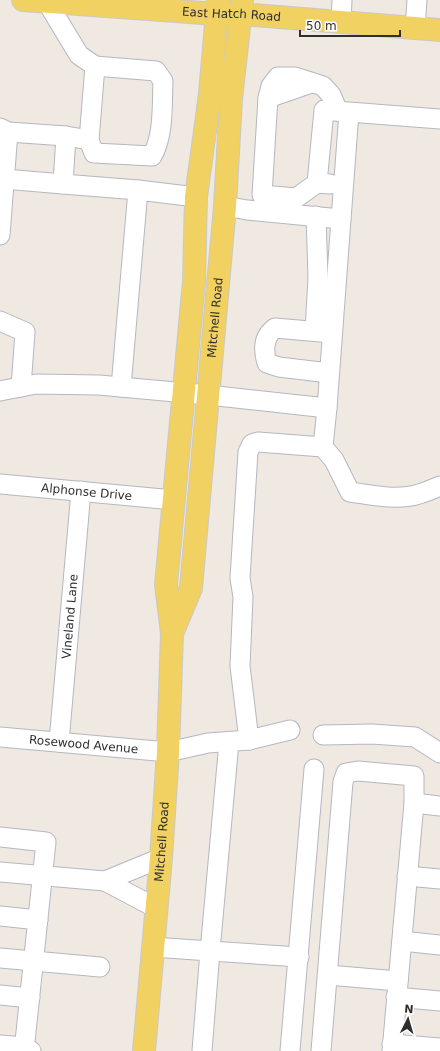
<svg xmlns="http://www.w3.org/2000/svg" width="440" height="1051" viewBox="0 0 440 1051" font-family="'DejaVu Sans',sans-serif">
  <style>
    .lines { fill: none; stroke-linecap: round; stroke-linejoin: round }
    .minor-casing { stroke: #b4b7c1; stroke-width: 21 }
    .major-casing { stroke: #c9c9c9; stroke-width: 24 }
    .minor { stroke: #fff; stroke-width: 19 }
    .major { stroke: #f2d163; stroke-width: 22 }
    .labels { text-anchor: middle; stroke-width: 3.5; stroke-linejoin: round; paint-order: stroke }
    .street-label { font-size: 12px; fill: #2e2e2e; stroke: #fff }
  </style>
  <rect width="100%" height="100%" fill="#efe9e1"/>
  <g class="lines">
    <g class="minor-casing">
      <g id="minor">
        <path d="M47,2L79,55L95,66L156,71L163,81C162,104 164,136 152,156L94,153L89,140"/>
        <path d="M341,22L342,0"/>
        <path d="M415,28L417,0"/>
        <path d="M268,98L311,83"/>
        <path d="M0,128L8,132L66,136L89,140L95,66"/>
        <path d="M66,136L63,184L138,190"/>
        <path d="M4,179L63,184"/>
        <path d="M317,183L296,198L262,195L268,98L271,86L278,77H295L323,86L331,95L338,111"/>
        <path d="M330,184L317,183L324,110L346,112"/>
        <path d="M225,206L247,210L341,219"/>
        <path d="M0,235L8,132"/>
        <path d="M0,321L25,332L21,387"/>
        <path d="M315,331L318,277L316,216"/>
        <path d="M329,373L279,367L267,363C263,350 263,337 275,328L332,333"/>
        <path d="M121,387L138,190L196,197"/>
        <path d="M0,391L36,384L99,385L208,395L327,408L349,112L440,119"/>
        <path d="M327,408L323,447L334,460L350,492C372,495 398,501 419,494C426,492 433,489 440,486"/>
        <path id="s1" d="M0,484L174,500"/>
        <path d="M323,735L372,734L415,737L440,753"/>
        <path id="s2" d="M0,737L168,752L208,743L249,740L290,730"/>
        <path d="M249,740L240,666L243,597L240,578L248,452L252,444L258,442L323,447"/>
        <path id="s3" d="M59,742L81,491"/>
        <path d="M229,742L210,951L299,957"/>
        <path d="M414,803L440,806"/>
        <path d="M0,837L46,842L24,1051"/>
        <path d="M0,872L105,881"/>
        <path d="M407,876L440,879"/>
        <path d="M156,908L105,881L161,858"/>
        <path d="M0,916L38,920"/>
        <path d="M402,941L440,945"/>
        <path d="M153,947L210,951L202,1051"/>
        <path d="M0,958L100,967"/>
        <path d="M328,975L398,981"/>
        <path d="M0,995L30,998"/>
        <path d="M396,997L440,1001"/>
        <path d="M392,1044L440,1048"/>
        <path d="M0,1045L25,1047L31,1051"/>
        <path d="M290,1051L314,769"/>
        <path d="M321,1051L343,782L346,773L358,771L414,776V803L392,1051"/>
      </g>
    </g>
    <g class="major-casing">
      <g id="major">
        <path id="s4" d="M23,0L217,14H241L440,30"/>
        <path id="s5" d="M173,631L191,588L225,206L231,99L242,0"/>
        <path id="s6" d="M144,1051L161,858L168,752L172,633L166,585L194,281L196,197L210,94L218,0"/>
      </g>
    </g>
    <use href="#minor" class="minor"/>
    <use href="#major" class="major"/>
  </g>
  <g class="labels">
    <g class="street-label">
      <text dy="4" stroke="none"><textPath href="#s4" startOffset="209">East Hatch Road</textPath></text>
      <text dy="4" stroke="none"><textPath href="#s5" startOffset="318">Mitchell Road</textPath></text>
      <text dy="4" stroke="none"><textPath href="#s1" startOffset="87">Alphonse Drive</textPath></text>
      <text dy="4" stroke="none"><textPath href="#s3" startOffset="126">Vineland Lane</textPath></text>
      <text dy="4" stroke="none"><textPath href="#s2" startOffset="84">Rosewood Avenue</textPath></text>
      <text dy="4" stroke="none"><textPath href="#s6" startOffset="210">Mitchell Road</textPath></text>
    </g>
  </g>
  <g transform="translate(408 1019) rotate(5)" stroke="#ffffff" stroke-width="3" paint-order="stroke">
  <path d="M0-3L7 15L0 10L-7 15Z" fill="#2e2e2e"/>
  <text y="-6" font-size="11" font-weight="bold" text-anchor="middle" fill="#2e2e2e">N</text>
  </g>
  <path d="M300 30v6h100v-6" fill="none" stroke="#2e2e2e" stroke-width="2"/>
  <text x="306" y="30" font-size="12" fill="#2e2e2e" stroke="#ffffff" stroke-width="3" paint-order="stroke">50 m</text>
</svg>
